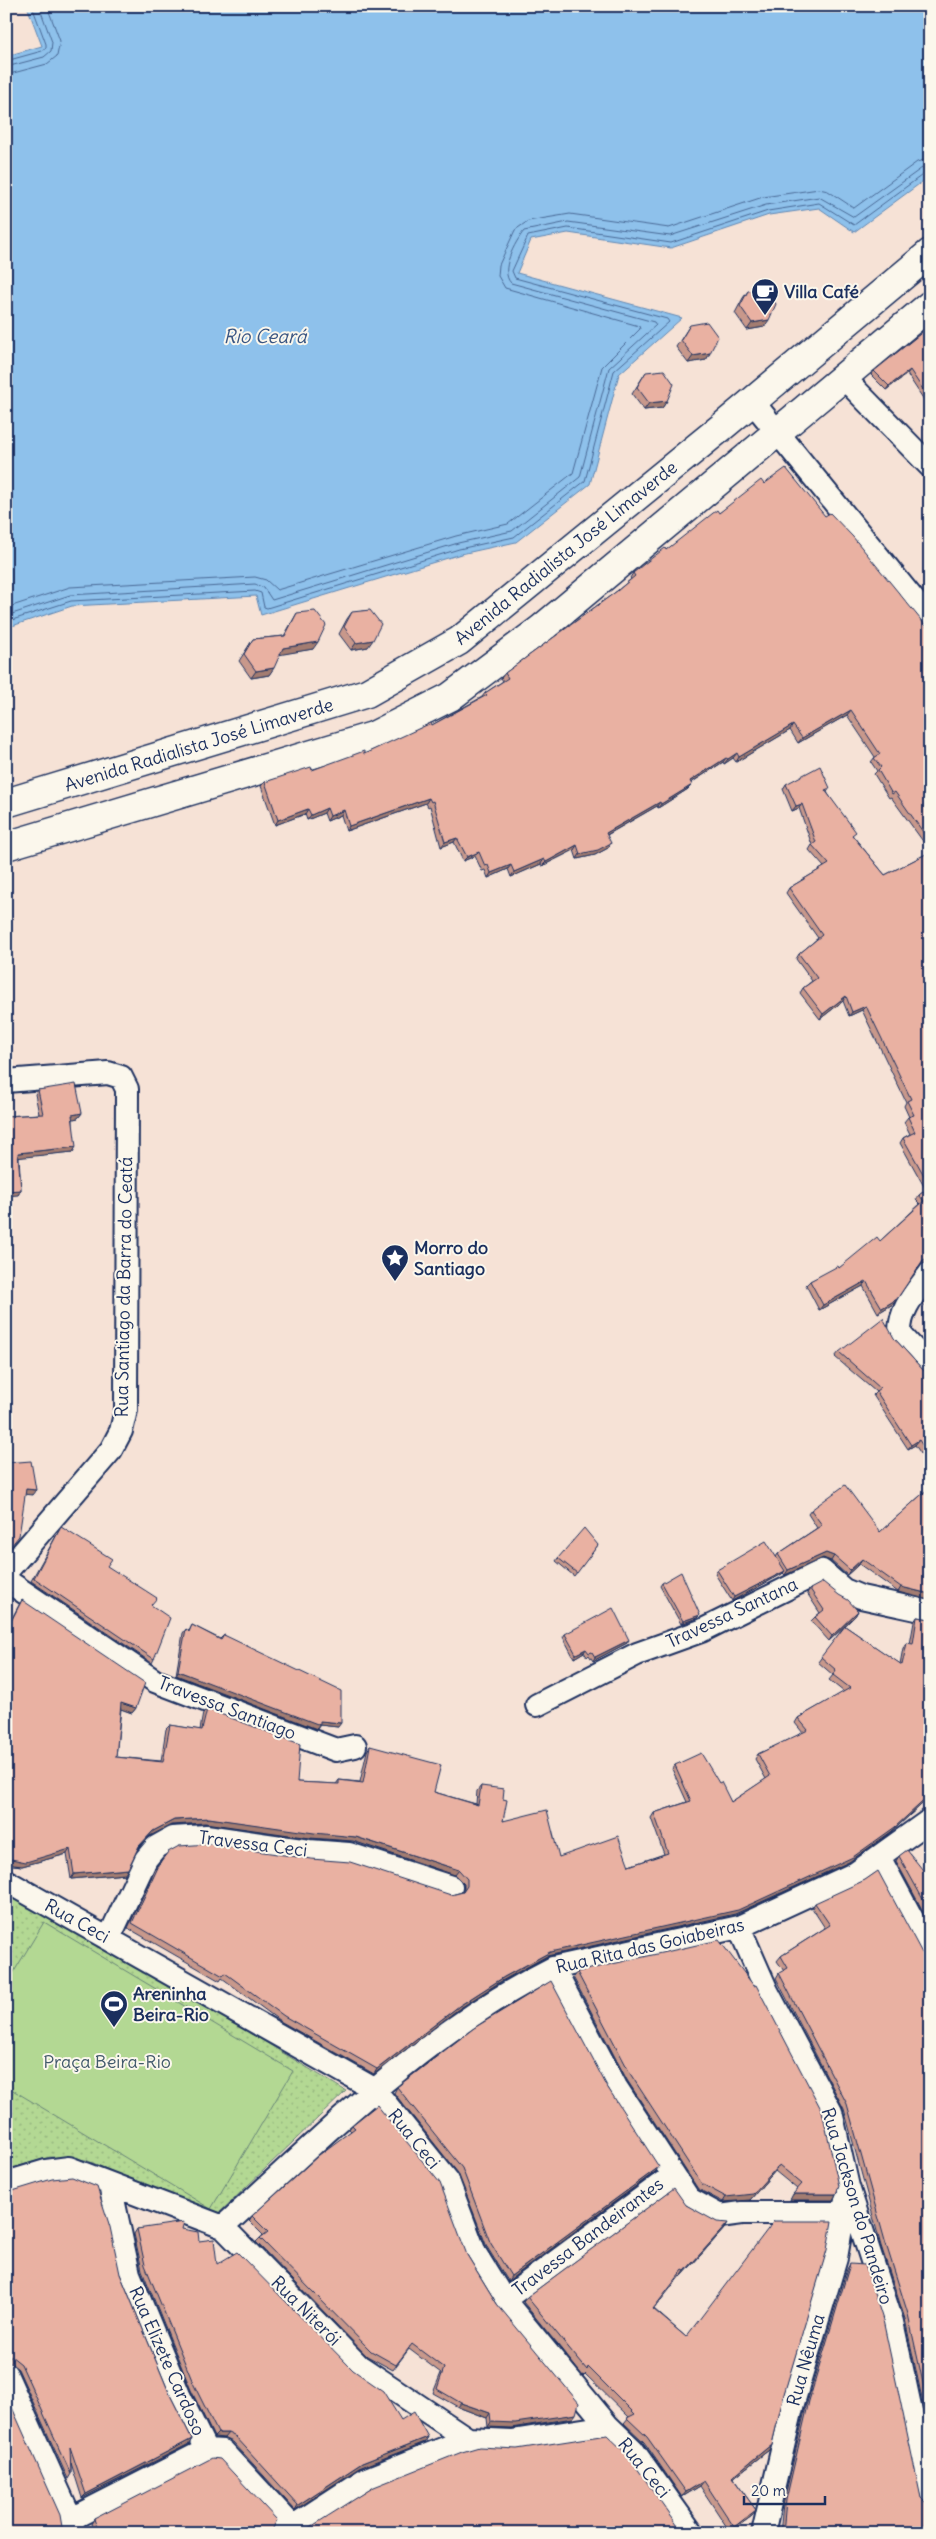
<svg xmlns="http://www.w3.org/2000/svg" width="936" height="2539" viewBox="0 0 936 2539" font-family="Delius,sans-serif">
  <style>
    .park { fill: url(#park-dots); stroke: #678478 }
    .pitch { fill: #b3d893; stroke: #678478 }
    .water { fill: #8ec1eb; stroke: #6087b3 }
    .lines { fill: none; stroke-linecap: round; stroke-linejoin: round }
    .shore { stroke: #496996; stroke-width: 1 }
    .street-casing { stroke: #1b2f5e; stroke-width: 26 }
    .secondary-casing { stroke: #1b2f5e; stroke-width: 31 }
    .street { stroke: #fbf7ec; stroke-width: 22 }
    .secondary { stroke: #fbf7ec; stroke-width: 28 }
    .wall { fill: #c8988b; stroke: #1b2f5e }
    .shaded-wall { fill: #a37c71; stroke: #1b2f5e }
    .building { fill: #e9b1a2; stroke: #1b2f5e }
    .labels { text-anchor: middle; stroke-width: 4; stroke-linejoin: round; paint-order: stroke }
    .poi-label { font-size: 18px; font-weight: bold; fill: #1b2f5e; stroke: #fbf7ec; text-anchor: start }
    .street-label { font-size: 18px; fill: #1b2f5e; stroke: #fbf7ec }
    .park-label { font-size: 18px; fill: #41596b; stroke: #fbf7ec }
    .water-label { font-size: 19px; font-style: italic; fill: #385481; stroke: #fbf7ec }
  </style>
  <defs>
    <pattern id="park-dots" width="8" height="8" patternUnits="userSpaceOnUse" patternTransform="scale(1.25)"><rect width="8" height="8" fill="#b3d893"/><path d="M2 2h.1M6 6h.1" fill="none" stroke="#99ba81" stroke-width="1.8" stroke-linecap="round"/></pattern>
  </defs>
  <rect width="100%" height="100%" fill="#f6e2d6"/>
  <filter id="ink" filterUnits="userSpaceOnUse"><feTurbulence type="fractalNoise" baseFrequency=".02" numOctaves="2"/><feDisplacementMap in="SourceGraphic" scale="10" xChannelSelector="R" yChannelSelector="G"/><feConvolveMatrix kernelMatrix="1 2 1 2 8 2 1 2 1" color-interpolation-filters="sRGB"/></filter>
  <g filter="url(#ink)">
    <path class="park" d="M6,1890L156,1976L346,2091L215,2217L86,2160L50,2157L6,2170Z"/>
    <path class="pitch" d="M44,1922L293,2071L211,2209L6,2086V1985Z"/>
    <path class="water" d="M27,6H930V176L854,232L819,208L769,215L671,248L568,233L531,240L517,273L682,318L619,374L590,484L516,542L461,554L261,615L256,596L72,606L6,628V56L42,46Z"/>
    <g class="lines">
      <path class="shore" d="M6,61L42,51L46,48V44L32,6
        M6,67L44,57L51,51L52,42L39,6
        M6,75L47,64L57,56L60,41L47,6
        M6,608L70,587L255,577L266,580L277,590L456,536L508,524L573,473L602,367L640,329L639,326L505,288L498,276L499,265L515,230L528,221L570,214L669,228L763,197L819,189L828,191L854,208L917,162L930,158
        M6,616L70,595L255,584L264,588L272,600L458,543L512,531L580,477L609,368L656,325L654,322L511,283C499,271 515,242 524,231L568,222L670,236L766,205L819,197L854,217L922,168L930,166
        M6,622L71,601L255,591L261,593L264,607L267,608L459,549L514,537L585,481L614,371L669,322L667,319L515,278L512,271L528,236L568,228L671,243L768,211L819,203L854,225L925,173L930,172"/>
      <g class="street-casing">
        <path id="street" d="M843,377L930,466
          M752,401L930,620
          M6,1081L108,1073L121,1077L127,1089L126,1410L121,1431L111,1450L6,1572
          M930,1273C916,1292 899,1309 900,1334L930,1367
          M6,1580L155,1681L336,1750L355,1746
          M537,1705L637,1654L701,1631L822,1571L844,1590L861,1597L930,1612
          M879,1857L930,1952
          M6,1881L374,2089L448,2181L475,2253L504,2300L608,2426L633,2450L692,2533
          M739,1927L767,1991L831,2112L848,2187L892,2322L930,2500
          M109,1938L146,1859L156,1847L172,1838L206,1836L309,1851L349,1854L451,1887
          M553,1968L616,2087L689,2199L720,2216L742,2213H842
          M6,2183L46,2171L69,2168L223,2227L359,2366L468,2439L512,2441L608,2426
          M110,2185L129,2274L179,2395L206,2450L223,2451L293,2527
          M223,2227C326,2133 427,2031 553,1968L739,1927L856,1873L930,1820
          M504,2300L673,2175
          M6,2374L71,2519L74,2533
          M71,2519L206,2450
          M283,2533L364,2480L468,2439
          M763,2533L793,2403L836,2258L846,2199"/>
      </g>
      <g class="secondary-casing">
        <path id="secondary" d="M6,803L367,693L459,641L723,426L930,253
          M6,846L373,736L450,697L541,629L930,305"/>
      </g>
      <use href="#street" class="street"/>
      <use href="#secondary" class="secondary"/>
    </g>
    <path class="wall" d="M748,291L764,327L747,330L735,313L743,298Z
      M690,325L710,353L706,360L688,363L676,347Z
      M930,326V409L907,374L886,390L871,375L874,371Z
      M646,372L667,401L662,408L644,410L632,394Z
      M930,423V434L925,429Z
      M764,484L825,516L930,631V851L891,797L889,798L874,774L877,771L871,762L875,757L847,715L798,743L790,730L736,762L733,758L724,764L723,762L691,783L692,785L688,789L658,808L657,806L607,835L608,848L595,855L577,859L574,850L542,866L541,864L511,877L508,869L488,878L485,870L482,871L475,856L463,861L454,842L441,847L430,806L428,807L426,803L346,831L341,815L327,821L324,813L307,820L305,814L275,825L261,786L265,782L312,770L364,754L432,725L482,697L485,693L503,681L501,678L505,673L617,591L631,579L630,578L633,573L719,513Z
      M352,612L368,647L351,650L339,634L347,619Z
      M297,613L313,649L280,654L269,675L251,678L239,661L253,639L284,636Z
      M786,784L830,788L827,792L853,836L885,875L930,852V1261L920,1265L893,1304L878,1313L863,1286L819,1310L806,1285L810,1281L839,1268L880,1241L920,1204L916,1200L919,1195L926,1190L900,1143L903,1138L910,1134L904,1122L908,1117H909L904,1106L906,1102L862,1010L849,1016L843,1001L820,1019L800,993L803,988L812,981L796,959L799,954L818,938L786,893L789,888L824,867L809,850L812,845L799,808L792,811L783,789Z
      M38,1090L82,1113L78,1118L73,1119V1152L19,1157L21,1190L18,1195L6,1116L39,1114L35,1094Z
      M930,1294V1310L923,1304Z
      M894,1338L924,1371L930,1373V1467L915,1445L908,1449L873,1395L876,1392L835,1357L839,1352Z
      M930,1487V1600L898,1592L859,1564L847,1575L831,1561L823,1558L785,1575L783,1573L782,1574L732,1601L715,1574L717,1570L776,1557L778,1554L817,1528L808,1514L811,1510L880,1532Z
      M61,1527L151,1605L154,1659L152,1663L31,1581Z
      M598,1545L574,1576L556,1561L558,1558Z
      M662,1583L700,1615L697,1618L681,1624L660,1586Z
      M810,1589L858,1611L855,1616L829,1641L811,1621L815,1617L820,1613L807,1593Z
      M22,1600L136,1708L132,1713L121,1709L116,1757L161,1761L166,1729L170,1725L200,1730L203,1713L207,1709L297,1782L336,1784L339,1780L360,1782L367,1751L370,1746L434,1792L476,1804L477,1791L481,1786L503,1799V1821L559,1857L629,1866L664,1854L651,1818L654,1813L687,1802L672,1769L675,1765L719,1783L731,1802L766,1779L755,1759L758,1754L803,1733L795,1723L798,1718L844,1692L829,1680L833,1675L818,1662L845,1626L900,1664L903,1648L907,1643L910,1644L914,1622L917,1617L930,1619V1797L891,1832L849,1862L735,1914L547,1956L500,1982L456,2011L374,2074L280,2021L222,1978L220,1981L128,1928L157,1866L161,1861L451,1895L462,1892L464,1891V1884L455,1875L353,1841L310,1838L205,1823L171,1825L150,1836L138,1848L125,1874L71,1879L67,1854L22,1866L6,1864V1629L19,1605Z
      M192,1625L220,1639L224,1635L338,1727L320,1725L317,1729L176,1675L183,1633L186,1629L189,1631Z
      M565,1634L627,1643L593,1661L589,1655L587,1657L584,1652L574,1658L563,1637Z
      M899,1856L930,1879V1924L896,1861Z
      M815,1903L922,1953L930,1958V2436L905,2319L881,2246L844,2109L776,1978L779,1973L784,1971L777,1961L781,1956L825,1928L812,1908Z
      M577,1972L836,2194L833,2200H790L797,2189L775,2171L750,2200L723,2202L698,2189L627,2080L573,1977Z
      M397,2087L608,2088L655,2172L508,2281L487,2247L458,2173L394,2093Z
      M352,2125L467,2255L497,2304L573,2418L511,2428L488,2427L487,2418L458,2407L433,2393L441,2373L409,2349L393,2370L367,2356L256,2242L263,2235L249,2221L252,2216L351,2131L349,2129Z
      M6,2193L120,2274L170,2395L192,2439L189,2444L82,2498L71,2463V2474L68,2479L18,2369L8,2361H6Z
      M686,2205L724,2229L681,2277L680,2276L654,2309L686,2337L784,2394L772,2444L769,2450L733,2478L756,2510L752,2516L730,2532L700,2486L682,2497L644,2442L624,2423L629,2417L585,2374L583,2376L523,2302L527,2297Z
      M137,2229H182L199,2241L217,2264L401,2420L428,2437L425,2442L359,2468L295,2510L233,2442L224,2438L214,2437L191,2390L142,2270L134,2234Z
      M850,2264L921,2498L930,2533H780L783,2505L806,2406L847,2269Z
      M94,2519L273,2528L275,2533H94L91,2524Z"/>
    <path class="shaded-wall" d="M769,320L764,327L747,330L752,323Z
      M710,353L706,360L688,363L693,356Z
      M910,370L907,374L886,390L889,386Z
      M667,401L662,408L644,410L649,403Z
      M373,640L368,647L351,650L356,643Z
      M318,642L313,649L278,655L283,648Z
      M274,668L269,675L251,678L256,671Z
      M851,710L847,715L798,743L802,738Z
      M793,725L790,730L736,762L739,757Z
      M737,753L733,758L724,764L728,759Z
      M726,758L723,762L686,786L690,781Z
      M692,785L688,789L658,808L661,804Z
      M429,798L426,803L346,831L349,826Z
      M660,802L657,806L603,837L606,833Z
      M802,804L799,808L792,811L796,806Z
      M327,808L324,813L307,820L311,815Z
      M308,809L305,814L275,825L278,820Z
      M344,810L341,815L327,821L330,816Z
      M457,838L454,842L441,847L445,842Z
      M611,843L608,848L595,855L577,859L580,854Z
      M577,845L574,850L542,866L546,862Z
      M479,852L475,856L463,861L467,857Z
      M544,859L541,864L511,877L514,872Z
      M511,865L508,869L488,878L491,873Z
      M846,996L843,1001L820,1019L823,1014Z
      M866,1006L862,1010L849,1016L852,1012Z
      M82,1113L78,1118L69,1120L72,1115Z
      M76,1147L73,1152L15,1158L18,1153Z
      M21,1190L18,1195L6,1196V1191Z
      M930,1257V1261L920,1265L923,1260Z
      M866,1281L863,1286L819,1310L823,1305Z
      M897,1299L893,1304L878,1313L882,1308Z
      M12,1408L8,1413H6V1409Z
      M919,1440L915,1445L908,1449L911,1445Z
      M26,1489L36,1490L32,1495L23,1494Z
      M826,1553L834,1556L831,1561L823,1558L785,1575L788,1570Z
      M862,1559L859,1564L847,1575L850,1570Z
      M785,1571L782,1574L732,1601L734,1597Z
      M901,1587L930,1594V1600L898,1592Z
      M858,1611L855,1616L829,1641L832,1636Z
      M700,1615L697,1618L681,1624L683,1621Z
      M629,1640L627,1643L593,1661L595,1657Z
      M586,1649L584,1652L574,1658L576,1654Z
      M178,1671L320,1721L341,1723L338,1727L319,1725L317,1729L176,1675Z
      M121,1703L136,1708L132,1713L118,1708Z
      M930,1795V1797L891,1832L849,1862L735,1914L547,1956L500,1982L456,2011L374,2074L377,2069L459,2006L504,1977L550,1952Z
      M209,1818L356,1837L459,1870L455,1875L353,1841L310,1838L205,1823L171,1825L150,1836L136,1851L153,1831L174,1820Z
      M70,1849L67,1854L22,1866L6,1864V1858Z
      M128,1869L125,1874L71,1879L74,1874Z
      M779,2165L775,2171L750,2200L723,2202L726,2197Z
      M659,2167L655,2172L508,2281L511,2276Z
      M793,2194H836L833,2200H790Z
      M728,2223L724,2229L681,2277L685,2271Z
      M11,2356L8,2361H6V2357Z
      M461,2403L490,2413L487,2418L458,2407Z
      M576,2414L573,2418L511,2428L488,2427L491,2422Z
      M218,2433H228L224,2438L214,2437Z
      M428,2437L425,2442L359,2468L295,2510L298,2505L362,2463Z
      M192,2439L189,2444L82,2498L86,2494Z
      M772,2444L769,2450L728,2482L732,2477Z
      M704,2481L700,2486L682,2497L686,2492Z
      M756,2510L752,2516L730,2532L734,2527Z"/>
    <path class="building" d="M766,289L776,304L769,320L752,323L740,306L748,291Z
      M707,322L718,337L710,353L693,356L681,340L690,325Z
      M930,326V400L910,370L889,386L874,371Z
      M664,370L674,384L667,401L649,403L637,387L646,372Z
      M786,468L825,516L830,513L853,537L930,631V842L895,792L892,794L878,770L881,767L874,758L880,754L851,710L802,738L793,725L739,757L737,753L728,759L726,758L690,781L692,785L661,804L660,802L606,833L611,843L598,850L580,854L577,845L546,862L544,859L514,872L511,865L491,873L488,865L485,866L479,852L467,857L457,838L445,842L433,801L431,802L429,798L349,826L344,810L330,816L327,808L311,815L308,809L278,820L265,782L311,767L312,770L364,751V754L431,723L432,725L487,695L485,693L508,678L505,673L617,591L635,576L633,573L644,564L665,548L666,550L717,510L719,513L761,480L764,484Z
      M370,610L381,624L373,640L356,643L344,627L352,612Z
      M315,611L326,625L318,642L283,648L274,668L256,671L244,654L253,639L285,636L297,613Z
      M820,766L830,788L825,790L856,832L852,835L885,875L930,852V1186L903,1138L915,1132L908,1117L914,1115L907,1101L911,1099L866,1006L852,1012L846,996L823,1014L803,988L817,978L799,954L822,935L789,888L829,864L812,845L816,842L802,804L796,806L786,784Z
      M76,1084L82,1113L72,1115L76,1147L18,1153L21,1190L6,1191V1116L43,1114L38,1090Z
      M930,1187V1257L923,1260L897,1299L882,1308L866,1281L823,1305L810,1281L838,1266L839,1268L877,1237L880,1241L924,1201L919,1195Z
      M930,1295V1302L927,1299Z
      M883,1318L894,1338L924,1371L930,1373V1457L919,1440L911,1445L876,1391L880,1388L839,1352Z
      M6,1377L12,1408L6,1409Z
      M31,1461L36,1490L26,1489L19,1536L6,1552V1463Z
      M845,1485L880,1532L930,1487V1594L901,1587L862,1559L850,1570L834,1556L826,1553L788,1570L778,1554L822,1525L811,1510Z
      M61,1527L112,1559L107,1566L157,1598L151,1605L170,1618L154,1659L34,1578Z
      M584,1528L598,1545L577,1573L558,1558Z
      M766,1541L785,1571L734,1597L717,1570Z
      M681,1572L700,1615L683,1621L662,1583Z
      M823,1582L839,1595L848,1600L858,1611L832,1636L815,1617L824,1610L810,1589Z
      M6,1588L11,1592L6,1623Z
      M22,1600L145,1683L136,1708L121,1703L116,1757L163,1762L170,1725L202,1730L207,1709L300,1744L297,1782L339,1784V1780L363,1783L370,1746L441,1765L434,1792L478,1805L481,1786L504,1789L503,1799L507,1800L503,1821L547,1810L559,1857L618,1836L629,1866L668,1853L654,1813L691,1801L675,1765L701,1753L719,1783L721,1782L731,1802L770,1776L758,1754L808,1730L798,1718L850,1688L833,1675L836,1670L821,1657L845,1626L902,1665L907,1643L913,1644L917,1617L930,1619V1795L895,1827L853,1857L738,1910L550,1952L504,1977L459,2006L377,2069L284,2016L225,1973L223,1976L132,1923L161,1861L168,1852L179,1846L209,1844L311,1859L350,1862L451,1895L463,1892L467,1886V1879L459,1870L356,1837L314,1833L209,1818L174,1820L153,1831L139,1846L128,1869L74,1874L70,1849L26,1862L6,1858V1631Z
      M613,1608L629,1640L595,1657L592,1652L589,1653L586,1649L576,1654L565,1634Z
      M192,1625L221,1640L224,1635L341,1691V1723L320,1721V1725L178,1671L186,1629L189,1632Z
      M907,1850L930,1879V1912L899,1856Z
      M878,1871L922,1953L930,1958V2415L908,2314L885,2241L847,2104L779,1973L788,1968L781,1956L830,1925L815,1903L865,1880Z
      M719,1940L754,1986L756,1985L822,2111L839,2186L836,2194H793L802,2184L779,2165L753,2194L726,2197L702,2184L631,2075L577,1972Z
      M551,1981L608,2088L659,2167L511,2276L490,2242L462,2168L397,2087L474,2028Z
      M377,2105L440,2183L467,2255L497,2304L579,2403L576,2414L515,2423L491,2422L490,2413L461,2403L437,2389L444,2368L412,2344L396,2365L371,2351L260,2238L268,2232L252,2216L319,2155L355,2128L352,2125Z
      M72,2177L97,2187L110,2227L120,2274L170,2395L192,2439L86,2494L70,2447L71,2474L21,2364L11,2356L6,2357V2193L52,2179Z
      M674,2188L686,2205L717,2222L728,2223L685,2271L683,2270L653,2309L686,2337L774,2221H832L827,2250L784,2394L772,2444L732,2477L756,2510L734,2527L704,2481L686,2492L647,2437L627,2418L635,2414L588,2367L587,2370L527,2297Z
      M184,2222L182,2229L198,2232L199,2241L214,2239L217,2264L237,2252L353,2370L383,2391L401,2420L414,2412L428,2437L362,2463L298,2505L236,2437L228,2433H218L194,2385L145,2265L137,2229Z
      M850,2264L865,2265L883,2320L921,2498L930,2507V2533H783L786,2500L809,2401Z
      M6,2394L60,2515L63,2533H6Z
      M607,2435L627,2454L680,2529L682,2533H301L374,2487L462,2452L479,2447L517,2449Z
      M212,2458L220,2459L277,2520L273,2528L275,2533H99L94,2519Z"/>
  </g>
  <defs>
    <g id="cafe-pin" transform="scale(1.4375)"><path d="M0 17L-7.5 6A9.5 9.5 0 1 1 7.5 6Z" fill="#1b2f5e" stroke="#fbf7ec"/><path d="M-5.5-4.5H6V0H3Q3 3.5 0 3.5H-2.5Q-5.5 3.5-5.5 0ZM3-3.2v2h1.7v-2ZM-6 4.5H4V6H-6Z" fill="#fff"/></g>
    <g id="sight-pin" transform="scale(1.4375)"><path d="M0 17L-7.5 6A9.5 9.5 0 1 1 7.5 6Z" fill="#1b2f5e" stroke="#fbf7ec"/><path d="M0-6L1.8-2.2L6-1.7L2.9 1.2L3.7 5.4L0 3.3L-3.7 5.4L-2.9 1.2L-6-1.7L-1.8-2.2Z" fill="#fff"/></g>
    <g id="stadium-pin" transform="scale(1.4375)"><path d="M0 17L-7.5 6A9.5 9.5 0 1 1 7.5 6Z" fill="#1b2f5e" stroke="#fbf7ec"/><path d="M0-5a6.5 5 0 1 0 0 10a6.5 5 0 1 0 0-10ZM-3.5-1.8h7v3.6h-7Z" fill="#fff"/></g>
  </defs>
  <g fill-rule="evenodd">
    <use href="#cafe-pin" x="765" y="292"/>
    <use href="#sight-pin" x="395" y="1258"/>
    <use href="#stadium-pin" x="114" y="2004"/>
  </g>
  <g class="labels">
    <g class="poi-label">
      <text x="784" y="298">Villa Café</text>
      <text x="414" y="1254">Morro do<tspan x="414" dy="21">Santiago</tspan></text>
      <text x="133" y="2000">Areninha<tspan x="133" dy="21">Beira-Rio</tspan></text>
    </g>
    <g class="street-label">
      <text transform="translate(566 553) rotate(-39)" y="6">Avenida Radialista José Limaverde</text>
      <text transform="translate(199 745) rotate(-17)" y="6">Avenida Radialista José Limaverde</text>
      <text transform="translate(124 1287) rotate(-89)" y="6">Rua Santiago da Barra do Ceatá</text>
      <text transform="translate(732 1613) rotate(-25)" y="6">Travessa Santana</text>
      <text transform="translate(227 1708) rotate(21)" y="6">Travessa Santiago</text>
      <text transform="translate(253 1844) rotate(7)" y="6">Travessa Ceci</text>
      <text transform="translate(77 1921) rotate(29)" y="6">Rua Ceci</text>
      <text transform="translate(650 1946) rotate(-13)" y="6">Rua Rita das Goiabeiras</text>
      <text transform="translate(414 2139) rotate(51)" y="6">Rua Ceci</text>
      <text transform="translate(857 2206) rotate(73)" y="6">Rua Jackson do Pandeiro</text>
      <text transform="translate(588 2237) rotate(-37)" y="6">Travessa Bandeirantes</text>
      <text transform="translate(306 2311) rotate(45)" y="6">Rua Niterói</text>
      <text transform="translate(806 2360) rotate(-74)" y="6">Rua Nêuma</text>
      <text transform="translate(167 2361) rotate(66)" y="6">Rua Elizete Cardoso</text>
      <text transform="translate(644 2468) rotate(51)" y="6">Rua Ceci</text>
    </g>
    <g class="park-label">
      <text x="107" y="2068">Praça Beira-Rio</text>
    </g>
    <g class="water-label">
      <text x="265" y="343">Rio Ceará</text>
    </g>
  </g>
  <rect width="936" height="2539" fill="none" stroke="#fbf7ec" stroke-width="25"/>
  <rect x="12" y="12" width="911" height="2514" fill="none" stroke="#1b2f5e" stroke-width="2" filter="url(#ink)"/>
  <path d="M744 2496v8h81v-8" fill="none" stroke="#1b2f5e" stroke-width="2.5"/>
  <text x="751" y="2496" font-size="15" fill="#1b2f5e" stroke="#fbf7ec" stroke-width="4" paint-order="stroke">20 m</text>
</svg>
